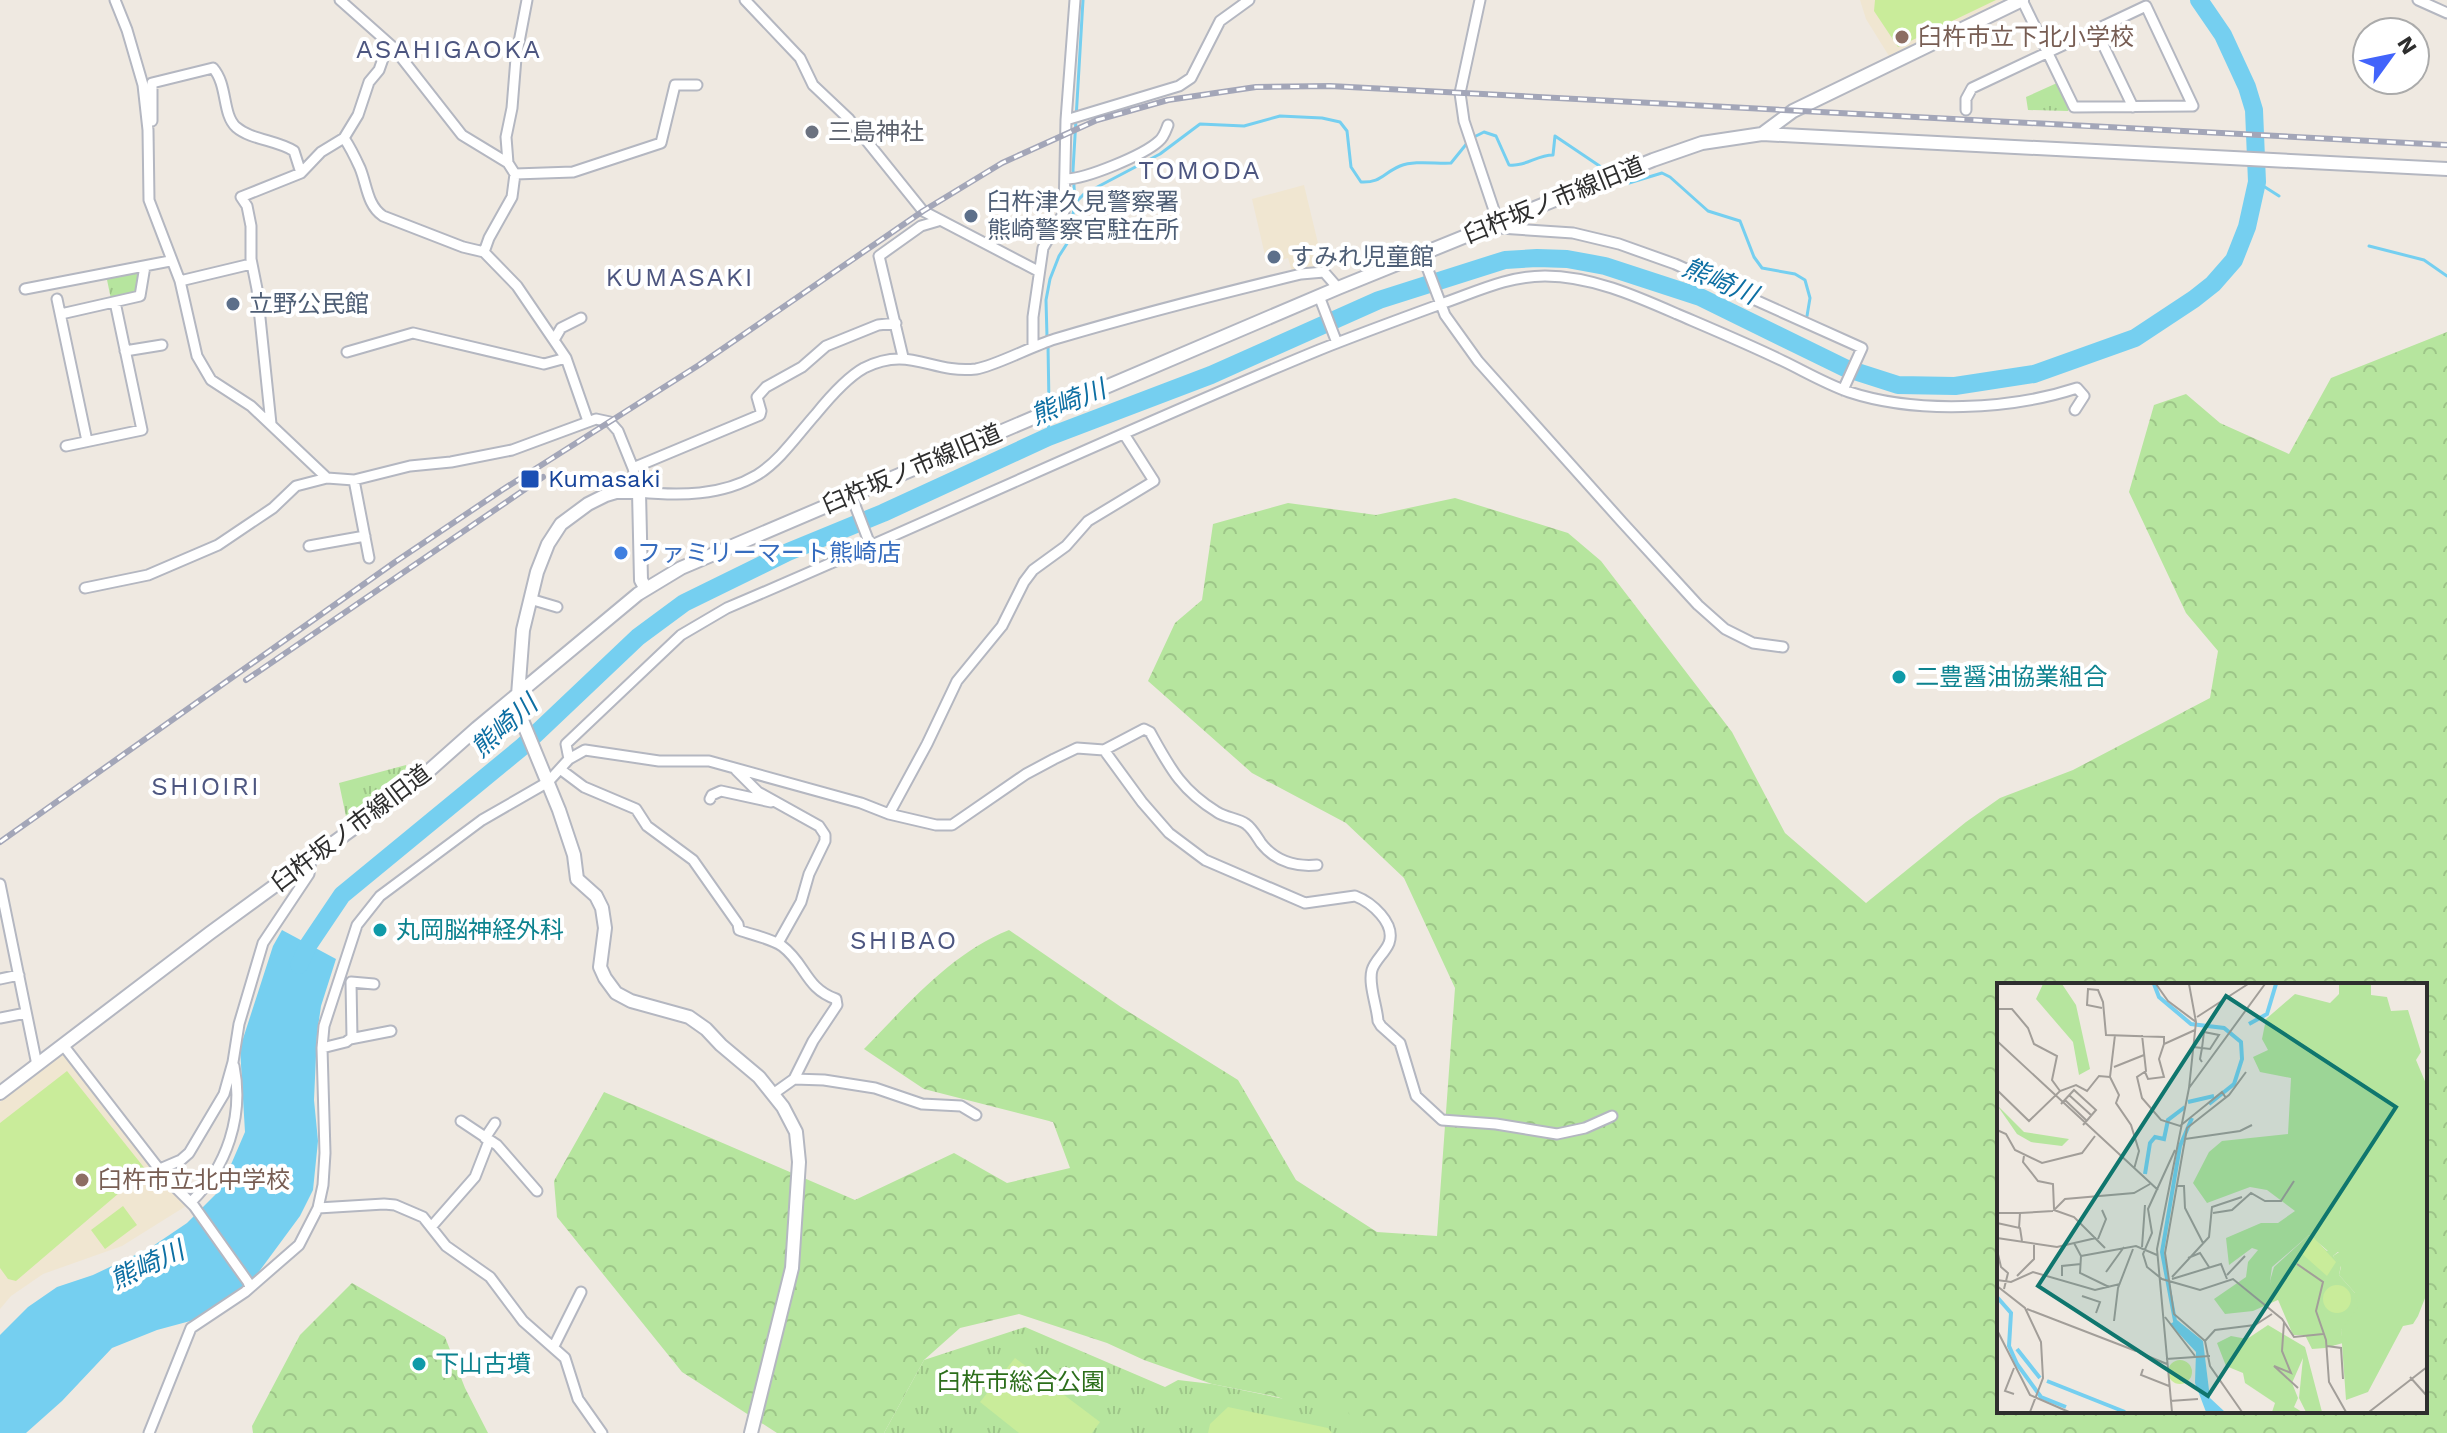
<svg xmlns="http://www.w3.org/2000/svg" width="2447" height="1433" viewBox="0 0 2447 1433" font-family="'Work Sans','Noto Sans JP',sans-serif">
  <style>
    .education { fill: #f0e6d1 }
    .forest { fill: url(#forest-crowns); fill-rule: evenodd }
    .park { fill: url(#park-tufts) }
    .pitch { fill: #c9ec9a }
    .water { fill: #75cff0 }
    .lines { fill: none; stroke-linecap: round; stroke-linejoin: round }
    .stream { stroke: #75cff0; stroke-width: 3 }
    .river { stroke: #75cff0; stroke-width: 18 }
    .minor-casing { stroke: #b4b7c1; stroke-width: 13 }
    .tertiary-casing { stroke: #b4b7c1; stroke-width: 16 }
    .minor { stroke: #fff; stroke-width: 9 }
    .tertiary { stroke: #fff; stroke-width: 12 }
    .rail-casing { stroke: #a3a6b8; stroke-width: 6 }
    .rail { stroke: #fff; stroke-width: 3; stroke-dasharray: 9; stroke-linecap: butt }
    .education-dot { fill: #8d6e63; stroke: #fff; stroke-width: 3 }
    .worship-dot { fill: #6b7280; stroke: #fff; stroke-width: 3 }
    .service-dot { fill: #5c6f8a; stroke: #fff; stroke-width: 3 }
    .transit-dot { fill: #1a4fb4; stroke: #fff; stroke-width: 3 }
    .shop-dot { fill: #3f7fe0; stroke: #fff; stroke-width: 3 }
    .culture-dot { fill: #0f9aa8; stroke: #fff; stroke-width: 3 }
    .labels { text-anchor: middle; stroke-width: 8; stroke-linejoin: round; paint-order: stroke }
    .education-label { font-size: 24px; fill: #785e54; stroke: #fff; text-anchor: start }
    .worship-label { font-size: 24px; fill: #5b616d; stroke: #fff; text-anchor: start }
    .street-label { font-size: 24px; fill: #2e2e2e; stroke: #fff }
    .service-label { font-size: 24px; fill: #4e5e75; stroke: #fff; text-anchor: start }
    .transit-label { font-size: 24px; fill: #164399; stroke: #fff; text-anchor: start }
    .shop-label { font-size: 24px; fill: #366cbe; stroke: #fff; text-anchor: start }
    .culture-label { font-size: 24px; fill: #0d838f; stroke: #fff; text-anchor: start }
    .park-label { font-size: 24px; fill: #2c6e1b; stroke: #fff }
    .neighbourhood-label { font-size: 26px; letter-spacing: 2px; fill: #4d5680; stroke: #fff }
    .water-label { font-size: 26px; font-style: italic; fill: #0d6fa3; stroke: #fff }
    .inset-river { fill: none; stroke: #75cff0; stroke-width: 4 }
    .inset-road { fill: none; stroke: #a29e99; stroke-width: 2 }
    .view { fill: #0f766e; fill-opacity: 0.15; stroke: #0f766e; stroke-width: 4 }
    .inset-edge { fill: none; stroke: #2e2e2e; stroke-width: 4 }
  </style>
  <defs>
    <pattern id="forest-crowns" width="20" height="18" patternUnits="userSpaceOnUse" patternTransform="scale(2)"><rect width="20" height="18" fill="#b6e59e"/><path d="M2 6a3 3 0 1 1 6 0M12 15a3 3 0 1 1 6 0" fill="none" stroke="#9dc588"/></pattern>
    <pattern id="park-tufts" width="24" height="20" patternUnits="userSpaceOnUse" patternTransform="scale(2)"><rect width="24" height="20" fill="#b6e59e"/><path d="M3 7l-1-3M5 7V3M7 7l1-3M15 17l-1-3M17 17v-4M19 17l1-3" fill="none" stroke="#9dc588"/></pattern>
  </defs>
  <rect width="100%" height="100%" fill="#efe9e1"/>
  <path class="education" d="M1860,0H2003L1889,56L1866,19Z
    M1304,185L1323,264L1292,271L1288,258L1267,264L1252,199Z
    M62,1052L187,1201L186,1206L122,1246L43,1274L11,1296L0,1309V1102Z"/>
  <path class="forest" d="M2447,332V1433H1362L1278,1397L1212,1384L1144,1360L1107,1343L1019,1314L960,1328L924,1360L884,1433H777L682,1372L557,1217L554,1181L604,1092L855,1200L954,1153L1007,1183L1070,1168L1053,1122L924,1089L864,1049C906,1006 951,953 1009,930L1121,1007L1238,1080L1296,1180L1377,1232L1437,1236L1455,988L1404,878L1346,823L1252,773L1148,681L1175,623L1202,600L1213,524L1288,503L1376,515L1455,498L1568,533L1601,561L1732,732L1785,833L1866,903L1966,822L2000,798L2073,770L2210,698L2218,651L2186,613L2129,492L2154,405L2186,394L2220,423L2289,454L2331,378ZM1999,985H2425V1411H1999Z
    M352,1283L445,1337L465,1388L488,1433H253L252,1426L300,1335Z"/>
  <path class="park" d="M2057,83L2069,107L2068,111L2028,110L2026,97Z
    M137,270L140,272L138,291L111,299L106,275Z
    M406,765L408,778L348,826L339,783Z
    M1025,1327L1165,1387L1178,1380L1212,1384L1348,1412L1362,1433H884L924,1360Z"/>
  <path class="pitch" d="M1875,0H1996L1898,47L1874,11Z
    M67,1071L146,1170L16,1281L8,1279L0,1268V1123Z
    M123,1206L137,1225L105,1249L91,1230Z
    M1015,1358L1100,1422L1092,1433H1019L980,1402Z
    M1228,1407L1328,1428L1332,1433H1208L1210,1424Z"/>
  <path class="water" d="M282,930L336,959L321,1006L317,1034L314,1100L318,1141L313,1190L300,1216L258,1273L231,1298L194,1320L157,1330L112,1348L62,1401L26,1433H0V1335L28,1307L57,1287L93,1275L150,1248L187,1223L220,1190L245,1132L240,1048L273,946Z"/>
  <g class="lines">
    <path class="stream" d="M1474,137L1484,132L1496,136L1509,165C1525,167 1537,155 1553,155L1555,136L1610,173
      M1620,178L1629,183L1662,173L1670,177L1708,211L1740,221L1754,257L1762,268L1795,274L1805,280L1810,298L1807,316
      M2257,182L2279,196
      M1075,203L1084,194L1160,154L1200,124L1244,126L1280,116L1322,118L1340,122L1347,131L1351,167L1361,182C1381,183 1383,173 1400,166C1415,160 1436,164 1451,163L1468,142
      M2369,246L2424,260L2447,276
      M1047,337L1046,300L1050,279L1059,256L1068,242L1075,203L1073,170L1083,0
      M1048,345L1049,405
      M1048,437L1049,417"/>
    <path class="river" d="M299,965L309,944L342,895L522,747L638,637L684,603L788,552L883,513L1048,437L1211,375L1379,300L1505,260L1537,258L1567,259L1605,266L1700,297L1845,368L1898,385L1955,386L2034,374L2135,338L2194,299L2213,284L2234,260L2247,227L2257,182L2254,110L2247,87L2223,35L2199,0"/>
    <g class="minor-casing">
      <path id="minor" d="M115,0L127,30L143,85L148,130L149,200L180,281L197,356L211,380L251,406L327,478
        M340,0L393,47L462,135L508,163L515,174L512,197L489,238L484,252
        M745,0L800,58L813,85L849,119L923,211L1038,271
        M1480,0L1460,93L1464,121L1500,228L1573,233L1619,244L1675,264L1862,348L1843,390
        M2418,0L2447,13
        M2096,30L2133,107
        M1966,110V99L1972,88L2146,6L2193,106L2074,107L2022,0
        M1066,120L1179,86L1191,78L1220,21L1249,0
        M152,121V83L213,68C228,85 222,114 236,127C251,140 277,140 294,151L301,173
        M344,138C350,147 355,157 360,168C367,185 367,205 383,216L463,247L484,252L517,286L566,358L588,421
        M508,163L506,137L512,108L516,58L527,0
        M515,174L573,172L661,143L675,85H697
        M1066,179C1086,179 1144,155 1159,141C1164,137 1166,130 1168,125
        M1422,254L1445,315L1478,361L1622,522L1698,605L1725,629L1753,643L1783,647
        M180,281L251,264
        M25,289L170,261
        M1319,296L1337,343
        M57,299L87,441
        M61,314L140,296L145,266
        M554,340L561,328L581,318
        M1033,346V317L1043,248L1064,212L1066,120L1075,0
        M125,351L162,345
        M347,352L413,333L544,364L566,358
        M903,357L879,256L921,226L938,221
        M271,424L257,289L251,259V226L247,206L241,197L301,173L321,152L344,138L358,115L369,82L379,70L385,53L393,47
        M66,446L142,430L115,302
        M633,468L760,415L761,411L757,397L766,387L802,367L826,346L878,325L896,323
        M354,480L369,558
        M851,495L871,547
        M309,546L365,536
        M85,588L148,575L218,545L273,508L296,486L327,478L354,480L410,466L451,462L512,450L596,419L610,422L618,431L633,468L639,492C679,496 722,496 757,475C780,461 798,434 816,414C829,398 846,378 864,368C910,345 931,374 976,369C995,366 1032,346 1055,339C1136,315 1218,294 1301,274L1324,272L1338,288
        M530,599L557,607
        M1104,750L1142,802L1169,833L1205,860L1305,903L1355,896C1371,902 1396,923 1389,943C1385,953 1375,960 1372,970C1368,984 1377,1006 1378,1021L1381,1026L1400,1043L1416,1096L1442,1120L1496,1124L1557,1134L1585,1128L1612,1116
        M569,759L566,744L681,635L727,608C925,524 1120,432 1319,350C1359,334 1400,319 1441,304C1476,292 1507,276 1545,276C1591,276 1636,296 1677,314C1712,329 1748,344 1783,361C1804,371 1826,384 1849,392C1916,414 2010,410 2077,388L2084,396L2075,410
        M560,769L584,787L636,809L647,826L693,860L738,924L739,930C752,935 770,938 782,946C806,964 805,988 836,999L837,1005L813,1041L794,1079L773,1094
        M736,770L758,792L819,826L825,835V841L809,874L801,902L778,943
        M710,799L712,795L721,791L771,802
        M889,814L927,744L957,681L1002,626L1024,582L1033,570L1066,546L1088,521L1154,481L1124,434
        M0,884L37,1065
        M0,979L19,975
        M0,1018L26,1013
        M352,1038L351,982L374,984
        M63,1045L166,1178L194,1206L248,1282L250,1287
        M322,1048L346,1042L350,1039L391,1031
        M794,1079L824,1080L875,1088L922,1104L961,1106L976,1115
        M461,1121L497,1145L537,1191
        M485,1138L495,1123
        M160,1169L181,1160L189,1153L224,1094L233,1062L239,1024L263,943L309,874L311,859
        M191,1202C227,1167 244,1116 234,1066
        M318,1208L384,1204L395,1205L423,1217L446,1246L490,1277L523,1321L565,1358L578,1399L602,1433
        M432,1226L475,1177L489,1141
        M554,1346L581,1292
        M149,1433L191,1328L245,1292L299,1245L318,1208L323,1185L325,1153L322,1048L324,1026L357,925L380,896L482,820L548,782L569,759L585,750L659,761H709L861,803L889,814L936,825H952L1026,774L1054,759L1077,748L1104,750L1144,729L1150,732C1170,768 1181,790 1217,812C1226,818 1238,818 1246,824C1252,828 1257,837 1261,843C1275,861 1295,867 1317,865"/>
    </g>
    <g class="tertiary-casing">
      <path id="tertiary" d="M1762,134L1793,111L2022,0
        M646,589L641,580L639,492H616L606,495L588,504L561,524L548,544L537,572L523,630L517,708L559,810L574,855L577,879L596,896L602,908L605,928L600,967L605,978L616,993L631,1001L689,1017L706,1029L721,1045L759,1077L783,1107L796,1132L799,1162L792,1268L751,1433
        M0,1093L210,933L414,784L477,728L638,594L681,568L1338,288L1653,160L1702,143L1762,134L2447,169"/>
    </g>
    <use href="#minor" class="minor"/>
    <use href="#tertiary" class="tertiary"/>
    <g class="rail-casing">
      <path id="rail" d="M246,680L543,477
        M0,842L395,562L502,490L699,365L923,211L1002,163L1097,120L1168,100L1256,87L1330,86L2447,145"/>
    </g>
    <use href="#rail" class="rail"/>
  </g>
  <g class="education-dot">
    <circle cx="1902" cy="37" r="8"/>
    <circle cx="82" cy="1180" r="8"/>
  </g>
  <circle class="worship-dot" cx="812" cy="132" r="8"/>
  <g class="service-dot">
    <circle cx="971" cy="216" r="8"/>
    <circle cx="1274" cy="257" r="8"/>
    <circle cx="233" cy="304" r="8"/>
  </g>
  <rect class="transit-dot" x="520" y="469" width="20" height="20" rx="4"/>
  <circle class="shop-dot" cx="621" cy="553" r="8"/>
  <g class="culture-dot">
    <circle cx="1899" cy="677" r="8"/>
    <circle cx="380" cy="930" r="8"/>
    <circle cx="419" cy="1364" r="8"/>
  </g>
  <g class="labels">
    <g class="education-label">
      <text x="1918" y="45">臼杵市立下北小学校</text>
      <text x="98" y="1188">臼杵市立北中学校</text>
    </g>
    <g class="worship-label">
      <text x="828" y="140">三島神社</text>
    </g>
    <g class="street-label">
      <text transform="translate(1554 200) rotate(-22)" y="8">臼杵坂ノ市線旧道</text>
      <text transform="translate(912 469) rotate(-23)" y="8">臼杵坂ノ市線旧道</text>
      <text transform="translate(351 828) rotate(-37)" y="8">臼杵坂ノ市線旧道</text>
    </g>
    <g class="service-label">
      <text x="987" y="210">臼杵津久見警察署<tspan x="987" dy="28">熊崎警察官駐在所</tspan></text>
      <text x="1290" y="265">すみれ児童館</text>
      <text x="249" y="312">立野公民館</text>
    </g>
    <g class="transit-label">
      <text x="548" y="487">Kumasaki</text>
    </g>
    <g class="shop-label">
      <text x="637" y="561">ファミリーマート熊崎店</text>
    </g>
    <g class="culture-label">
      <text x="1915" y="685">二豊醤油協業組合</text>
      <text x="396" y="938">丸岡脳神経外科</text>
      <text x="435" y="1372">下山古墳</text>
    </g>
    <g class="park-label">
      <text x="1021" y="1390">臼杵市総合公園</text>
    </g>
    <g class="neighbourhood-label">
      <text x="449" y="58">ASAHIGAOKA</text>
      <text x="1200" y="179">TOMODA</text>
      <text x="680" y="286">KUMASAKI</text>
      <text x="206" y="795">SHIOIRI</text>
      <text x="904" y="949">SHIBAO</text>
    </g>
    <g class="water-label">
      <text transform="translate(1720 281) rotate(23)" y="9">熊崎川</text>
      <text transform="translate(1068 402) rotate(-22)" y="9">熊崎川</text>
      <text transform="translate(504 726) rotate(-42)" y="9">熊崎川</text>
      <text transform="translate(147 1265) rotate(-25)" y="9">熊崎川</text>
    </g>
  </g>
  <g transform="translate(1997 983)">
    <rect width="430" height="430" fill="#efe9e1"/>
    <path d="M46,1H65L79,22L93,86L82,92L76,59L39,16ZM342,1H374V12L390,14L394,28L411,27L424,69L419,77L430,103V310L421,333L416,341L406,343L371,409L349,417L344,347L358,310L342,292L344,284L336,273L342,269L331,268L312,252L275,284L273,298L283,316L256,328L228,331L217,316L249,294L251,279L261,267L255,265L232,282L229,255L264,240H281L298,228L270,207L253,204L210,220L196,200L212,169L225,158L291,151L294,95L263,89L256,74L271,67L265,56L269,36L298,11L333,20L342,11ZM0,122L27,149L72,156L65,163L34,159L20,151ZM271,342L308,364L325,429H309L302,415L306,375L295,400L301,415L297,424L305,429H275L278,420L248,400L246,390L229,383L220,360L234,353L250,356Z" fill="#b6e59e"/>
    <path d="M312,252L330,268L338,264L342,268L336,273L344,282L342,292L358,310L361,324L344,347L346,360L328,365L315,366L308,352H296L273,298L277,284Z" fill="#b6e59e"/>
    <path d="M317,255L339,279L330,293L303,269ZM326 316a14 14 0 1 1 28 0a14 14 0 1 1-28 0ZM171 389a12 12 0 1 1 24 0a12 12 0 1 1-24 0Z" fill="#c9ec9a"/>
    <path d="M180,337L206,358L213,415L228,429H209L198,400L199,369L173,341Z" fill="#75cff0"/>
    <path class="inset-river" d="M157,1L162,14L194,41L227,45L244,59L245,76L237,101L212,121M252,41L270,31L279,1M191,119L217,113M148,191L153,160L158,154L167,156L171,137L188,124M0,314L14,330L12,363L20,381L44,414L69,424M179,343L165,269L183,163L195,135M20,366L43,395M50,398L128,429"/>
    <path class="inset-road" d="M159,1L171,18L199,39M105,25L90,22L91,6L101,7L106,19L109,52L167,54V61M0,26H15L31,45L37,61L60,73L55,97L63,108M200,34L251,1M118,52L113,94L122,112L119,120L134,142L142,168L137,186M145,52L149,88L140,94L145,115L164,137L183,143L225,109L229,115M0,58L161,207M196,64L205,65L213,66L222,52L207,49L205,65L203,76L205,79M117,84L147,72M148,89L151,96L167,94L162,76L167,61L198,47M192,105L268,1M0,107L32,138L63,108L79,102L90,108L102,93L113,94M72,112L94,132M68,117L89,137M64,121L77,107L99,127L86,142M0,147L9,151L18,167L45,180L85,170L98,153M188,156L243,148L255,142M178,167L151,226L155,250L146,271L150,284L165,296L203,307L236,296L285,336L297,354L326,351M27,173L26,179L41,198L56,201L57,226M179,203H187L188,225L206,260M0,230H23L22,245M23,230L56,228M216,230L235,227L254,210L268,218H284L297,198M0,240L23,245L25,258M0,255L60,264L99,255M101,256L109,236L105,227M77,260L84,273L83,290L112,304M145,264L148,222M108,265L77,234L57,227L68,216L137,210L153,201M0,267L4,284L11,290L7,306M84,273L139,263L160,272M191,275L203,270L212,284M300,281L326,299L319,328L329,357L332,399L349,429M109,289L127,264M230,292L248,273M20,293L37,276V262M65,293V283L84,281M175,294L212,254L215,224L245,214M175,296L224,281L230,296M0,297L14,299L36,289L98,307L123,301M0,303L28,325L44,359L46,395L33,429M85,313L103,319L99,330M30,326L139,368M168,334L198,373M117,338L121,305L136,266M287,339L285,368L294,390L277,383L301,405M0,347L33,412L72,429M208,358L218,347L258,342L275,331M330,363L344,365L346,396M143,370L170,381M169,376L213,373M146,386L144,392L172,403M413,394L430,413M17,411L8,408L17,385M173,418L201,416M175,429L160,266L192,105L199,39L192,1M245,429L213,383L208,358L177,331L168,270L190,145L232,112L249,89M372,429L430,384"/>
    <path class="view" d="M229,13L399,124L211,413L41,303Z"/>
    <rect width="430" height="430" class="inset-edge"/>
  </g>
  <g transform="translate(2391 56) rotate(57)"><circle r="38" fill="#ffffff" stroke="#ababab" stroke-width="2"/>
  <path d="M0-6L14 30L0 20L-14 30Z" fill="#4264fb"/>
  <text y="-12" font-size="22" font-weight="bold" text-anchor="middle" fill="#2e2e2e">N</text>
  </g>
</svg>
